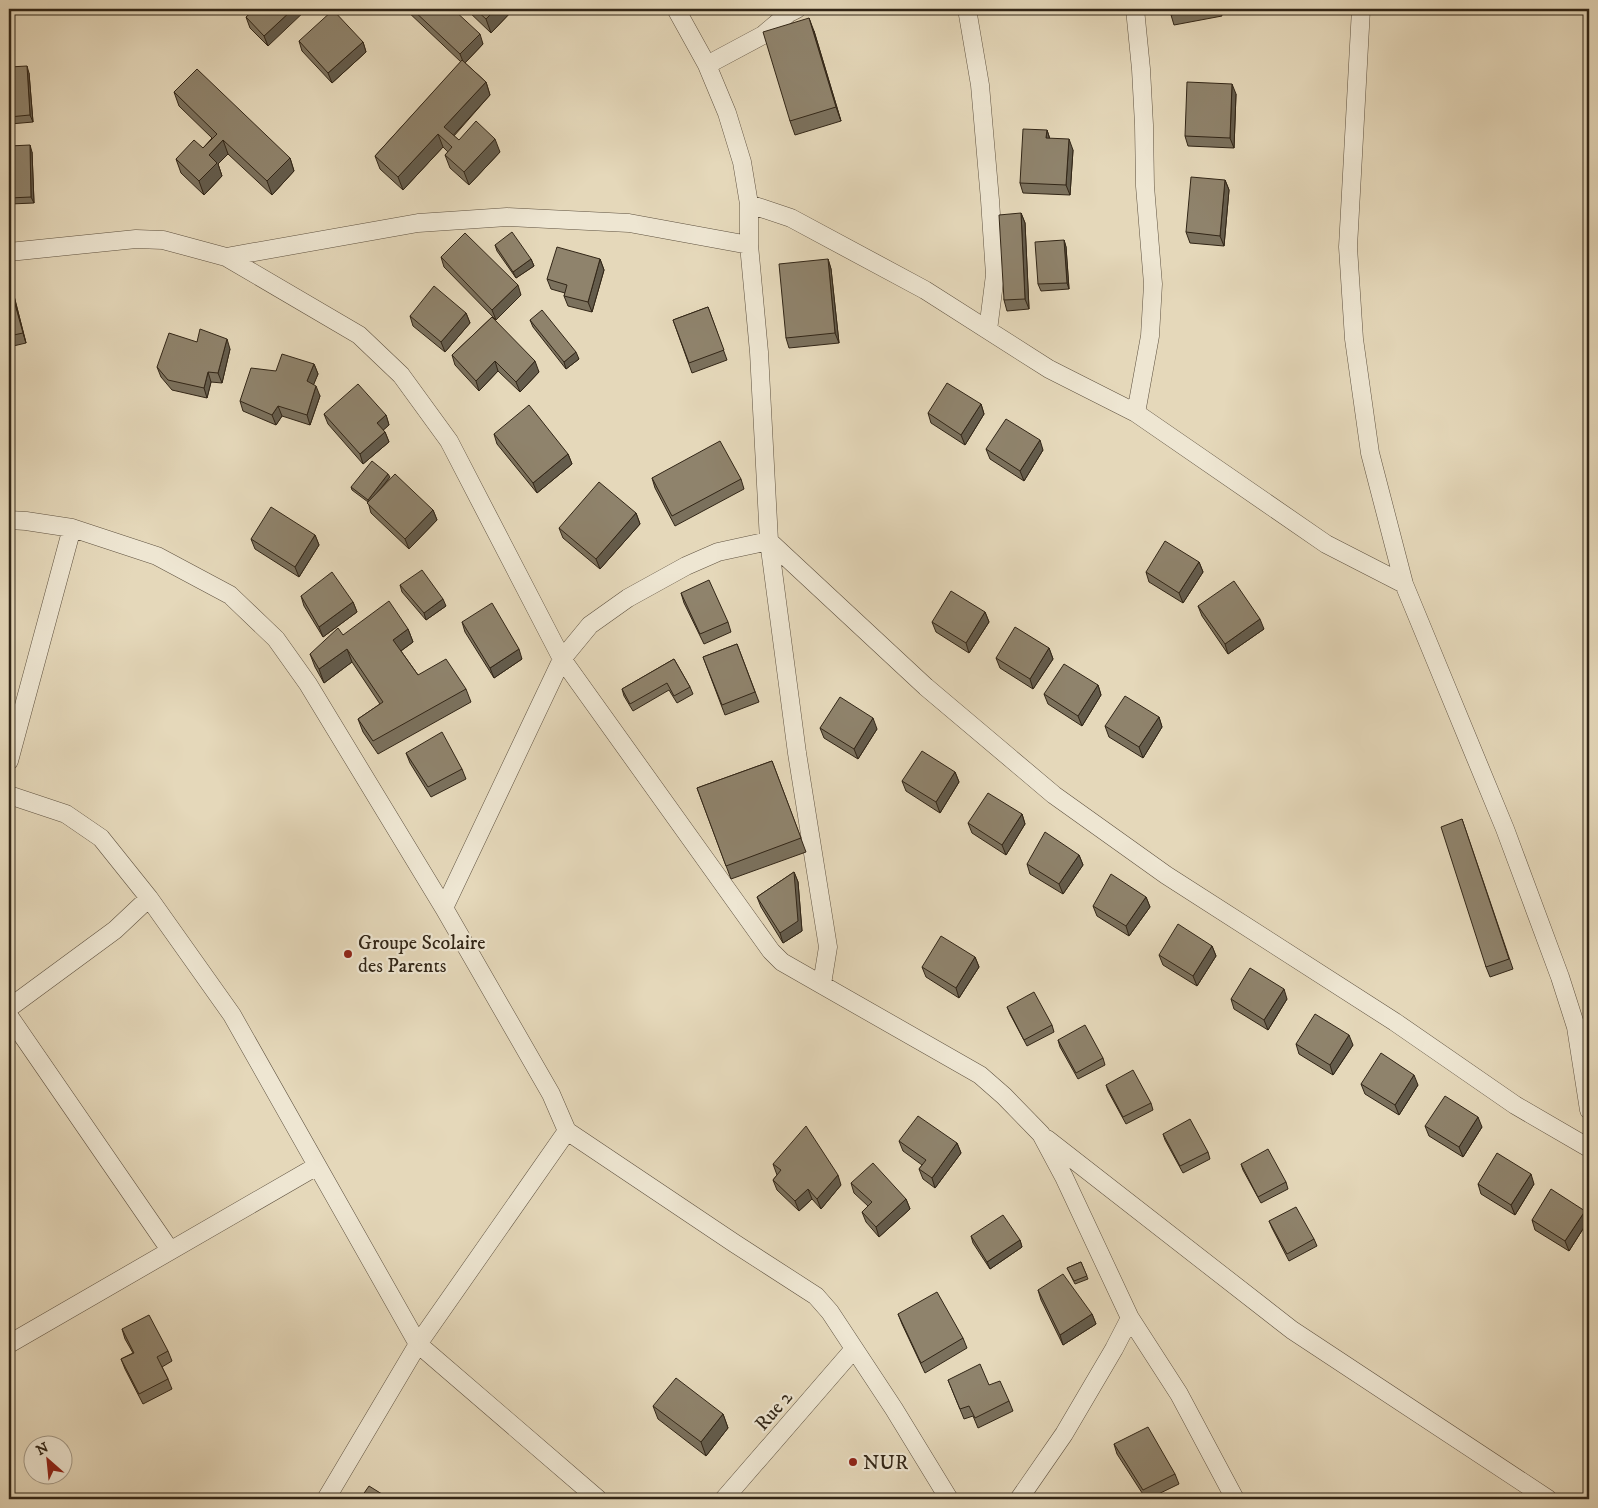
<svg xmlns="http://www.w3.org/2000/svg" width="1598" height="1508" viewBox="0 0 1598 1508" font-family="'IM FELL DW Pica',serif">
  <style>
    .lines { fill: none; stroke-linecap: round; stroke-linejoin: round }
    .minor-casing { stroke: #5f5240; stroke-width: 19 }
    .minor { stroke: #eee6d2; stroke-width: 18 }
    .wall { fill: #7b715d; stroke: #322617 }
    .shaded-wall { fill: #645c4c; stroke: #322617 }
    .building { fill: #8f836c; stroke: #322617 }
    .poi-dot { fill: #8f2418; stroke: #eee6d2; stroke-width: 2 }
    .labels { text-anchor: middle; stroke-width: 4.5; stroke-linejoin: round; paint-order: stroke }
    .poi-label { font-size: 20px; fill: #322617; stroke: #eee6d2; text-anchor: start }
    .street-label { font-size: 20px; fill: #322617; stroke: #eee6d2 }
  </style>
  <rect width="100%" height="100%" fill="#e5d8ba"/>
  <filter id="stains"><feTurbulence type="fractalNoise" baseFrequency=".004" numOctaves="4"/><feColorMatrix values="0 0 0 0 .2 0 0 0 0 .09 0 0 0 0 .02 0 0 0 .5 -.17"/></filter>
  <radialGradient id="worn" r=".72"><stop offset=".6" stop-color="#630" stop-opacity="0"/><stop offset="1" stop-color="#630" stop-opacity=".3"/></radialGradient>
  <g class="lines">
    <g class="minor-casing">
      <path id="minor" d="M676,9L707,65L727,113L742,162L749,204V245L759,352L769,541L797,753L828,947L822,984
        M967,9L980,85L990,200L995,275L988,330
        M1135,9L1141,69L1144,125L1145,186L1153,284L1150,336L1136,413
        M1361,9L1348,247L1354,339L1370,453L1404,584L1505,829L1560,977L1576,1027L1589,1110
        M707,65L763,35L789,13L797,9
        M749,204L791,218L925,290L1049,369L1136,413L1326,544L1404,584
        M9,252L136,239L163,240L226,257L418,223L507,217L629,223L749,245
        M226,257L359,335L401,375L449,441L562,659L771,951L782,962L980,1075L1004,1096L1041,1134L1064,1177L1130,1318L1114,1349L1064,1434L1019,1499
        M9,520L26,521L72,528L157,556L230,595L276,639L308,684L444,908L551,1094L567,1131L418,1344L326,1499
        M9,761L72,528
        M9,795L66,814L101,838L149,898L232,1015L418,1344L598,1499
        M444,908L562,659L590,625L628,598L686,566L718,552L769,541L926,687L1054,795L1166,875L1395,1022L1515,1105L1589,1148
        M9,1008L115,930L149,898
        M9,1016L170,1250
        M567,1131L734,1243L816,1296L830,1312L894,1409L949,1499
        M1047,1139L1292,1330L1548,1499
        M1130,1318L1179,1394L1235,1499
        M9,1344L317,1166
        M724,1499L854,1349"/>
    </g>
    <use href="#minor" class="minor"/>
  </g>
  <path class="wall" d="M255,9L268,46L250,28L246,17Z
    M405,9H453L483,44L465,63L486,82L490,95L454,136L459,140L500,152L469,185L450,168L445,155L448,152L443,147L403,190L380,169L375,156L461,62Z
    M466,9H511L512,11L491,33Z
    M1170,9H1220L1222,16L1174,25L1171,15Z
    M814,31L841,121L795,135L790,121Z
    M299,41L363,42L366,52L332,83L302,51Z
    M9,67L29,73L33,122L10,124L9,120Z
    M174,92L290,158L294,171L272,195L228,154L218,164L222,176L204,195L181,173L176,159L203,148L212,138L179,106Z
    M1236,94L1234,148L1188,146L1185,136Z
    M1047,130L1050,139L1073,150L1070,195L1023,193L1020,183Z
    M9,146L32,152L34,203L10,204L9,201Z
    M1225,180L1229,190L1224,246L1190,243L1186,232Z
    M1021,213L1025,223L1029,309L1007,311L1004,300Z
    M1064,240L1066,247L1069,289L1041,291L1038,284Z
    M495,245L531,259L534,266L516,278L497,251Z
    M441,257L521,295L496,320L444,267Z
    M600,259L604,270L592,312L568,306L564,296L565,293L551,289L547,279Z
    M828,259L831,269L839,343L789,348L786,338Z
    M9,286L14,296L26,343L9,347Z
    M708,307L727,360L692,373L673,320Z
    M466,313L470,323L445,352L413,326L410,316Z
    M492,317L539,372L520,392L498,371L479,391L455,365L452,355Z
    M530,320L579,359L566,369L533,327Z
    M197,342L230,349L222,383L211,382L207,398L172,390L161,377L157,367Z
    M314,364L318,374L313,385L320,396L310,425L282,416L276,425L243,411L240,401L276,371Z
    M981,404L984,414L965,445L931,423L928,413Z
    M324,414L386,415L389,425L383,430L385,432L389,442L363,464L328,424Z
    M494,434L568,454L572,464L537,493L497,444Z
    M986,449L1043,450L1024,481L990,459Z
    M390,477L379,491L433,510L437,520L409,549L371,513L368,502L352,490L351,487Z
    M652,478L741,479L744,489L675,526L655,488Z
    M636,513L640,524L600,569L563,538L559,528Z
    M315,535L319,545L299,577L255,549L251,539Z
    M1199,562L1203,572L1183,603L1149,582L1146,572Z
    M400,585L446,606L426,620L402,592Z
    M681,593L728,622L731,632L704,644L684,603Z
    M301,596L353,602L357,612L323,637L304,606Z
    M1198,606L1264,629L1228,654L1202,616Z
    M985,612L989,622L969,653L936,632L932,622Z
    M462,622L522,659L494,678L465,632Z
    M408,629L413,642L401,651L418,675L466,689L471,702L378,754L363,732L358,719L380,704L352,662L324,683L315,667L310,654L343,635Z
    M737,644L759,702L725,715L703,657Z
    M1049,648L1053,659L1033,689L1000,668L996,658Z
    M674,659L690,687L693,694L677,703L669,690L633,711L624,696L622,689Z
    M1098,685L1101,695L1082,726L1048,704L1044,694Z
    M1159,717L1162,727L1143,758L1109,737L1105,726Z
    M820,728L877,729L858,759L824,738Z
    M406,753L462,769L466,779L431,797L410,763Z
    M772,761L806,852L731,879L697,788Z
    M955,772L959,782L940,813L906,791L902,781Z
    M1022,814L1025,824L1006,855L972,833L968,823Z
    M1462,819L1513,969L1490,977L1486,967Z
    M1079,855L1083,865L1063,894L1030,874L1027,864Z
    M794,872L798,882L802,931L783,943L761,907L757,897Z
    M1146,897L1150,907L1129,936L1097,916L1093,906Z
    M1212,946L1216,956L1197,986L1163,965L1159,955Z
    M975,957L979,967L959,998L926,977L922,967Z
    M1231,999H1287L1268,1030L1234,1009Z
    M1007,1007L1052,1025L1054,1032L1027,1046L1010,1014Z
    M1058,1040L1103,1058L1105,1065L1078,1079L1060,1047Z
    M1296,1044L1353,1045L1333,1075L1299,1054Z
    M1361,1084L1418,1085L1399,1115L1365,1094Z
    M1106,1085L1151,1103L1153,1110L1126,1124L1108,1091Z
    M1425,1126L1482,1127L1463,1157L1429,1136Z
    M1163,1134L1208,1152L1210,1159L1183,1173L1165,1140Z
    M899,1141L957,1143L961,1153L935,1188L923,1179L919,1169L922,1165L903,1151Z
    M773,1164L841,1185L821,1209L812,1199L799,1211L777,1190L773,1180L777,1175Z
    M1241,1164L1286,1182L1288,1189L1261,1203L1243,1170Z
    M851,1183L906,1199L910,1209L879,1237L866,1222L862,1212L868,1206L854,1193Z
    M1478,1184H1534L1515,1215L1481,1194Z
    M1532,1220L1588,1221L1569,1251L1535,1230Z
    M1269,1221L1314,1239L1317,1246L1289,1261L1272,1228Z
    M971,1236L1020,1240L1022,1247L990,1269L973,1243Z
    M1081,1262L1088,1279L1075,1284L1067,1268Z
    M1038,1290L1092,1314L1096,1324L1063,1345L1041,1300Z
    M898,1314L963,1338L967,1348L925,1373L902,1324Z
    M122,1329L168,1351L172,1361L162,1367L168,1379L172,1389L143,1404L125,1369L121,1359L133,1353L125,1339Z
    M948,1380L989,1385L1009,1401L1013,1411L978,1428L973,1416L964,1419Z
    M653,1406L723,1414L728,1428L706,1456L658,1419Z
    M1114,1444L1175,1474L1179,1484L1148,1499H1146L1117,1454Z"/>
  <path class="shaded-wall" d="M293,9H307L268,46L264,36Z
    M496,9H511L512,11L491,33L486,19Z
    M809,18L814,31L841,121L836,107Z
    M480,34L483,44L464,64L460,54Z
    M363,42L366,52L332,83L328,73Z
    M27,66L29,73L33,122L30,115Z
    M486,82L490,95L449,140L444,127Z
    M1232,84L1236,94L1234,148L1230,138Z
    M1047,130L1050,140L1046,138Z
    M438,134L443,147L403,190L398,177Z
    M495,139L500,152L469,185L464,172Z
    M1069,139L1073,150L1070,195L1066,185Z
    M223,140L228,154L218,164L222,176L204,195L199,181L209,155Z
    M30,145L32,152L34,203L31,197Z
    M290,158L294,171L272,195L267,181Z
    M1225,180L1229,190L1224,246L1220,236Z
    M1021,213L1025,223L1029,309L1025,299Z
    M1064,240L1066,247L1069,289L1067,283Z
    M531,259L534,266L516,278L513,272Z
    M600,259L604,270L592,312L588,302Z
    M828,259L831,269L839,343L835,333Z
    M518,285L521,295L496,320L492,310Z
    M10,286L14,296L26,343L23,333Z
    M466,313L470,323L445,352L441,342Z
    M227,339L230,349L222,383L218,373Z
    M576,352L579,359L566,369L564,362Z
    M495,361L498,371L479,391L476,381Z
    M535,361L539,372L520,392L516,382Z
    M314,364L318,374L311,391L307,381Z
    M208,372L211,382L207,398L204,388Z
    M316,386L320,396L310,425L307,415Z
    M981,404L984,414L965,445L961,435Z
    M278,406L282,416L276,425L272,415Z
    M386,415L389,425L380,433L377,423Z
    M385,432L389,442L363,464L360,454Z
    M1040,440L1043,450L1024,481L1020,471Z
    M568,454L572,464L537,493L533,483Z
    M388,474L390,477L369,503L368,500Z
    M433,510L437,520L409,549L405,539Z
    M636,513L640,524L600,569L596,559Z
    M315,535L319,545L299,577L295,567Z
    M1199,562L1203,572L1183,603L1179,593Z
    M443,599L446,606L426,620L424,613Z
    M353,602L357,612L323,637L319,627Z
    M985,612L989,622L969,653L966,643Z
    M1260,619L1264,629L1228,654L1225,644Z
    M408,629L413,642L398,653L393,640Z
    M1049,648L1053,659L1033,689L1030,679Z
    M347,649L352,662L324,683L319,669Z
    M519,649L522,659L494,678L490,668Z
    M1098,685L1101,695L1082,726L1078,716Z
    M1159,717L1162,727L1143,758L1139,747Z
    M873,718L877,729L858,759L854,749Z
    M955,772L959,782L940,813L936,802Z
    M1022,814L1025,824L1006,855L1002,845Z
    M1079,855L1083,865L1063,894L1059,884Z
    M794,872L798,882L802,931L783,943L780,933Z
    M1146,897L1150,907L1129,936L1126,926Z
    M1212,946L1216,956L1197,986L1193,976Z
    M975,957L979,967L959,998L956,988Z
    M1284,989L1287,999L1268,1030L1264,1020Z
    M1349,1035L1353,1045L1333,1075L1330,1065Z
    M1414,1075L1418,1085L1399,1115L1395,1105Z
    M1478,1117L1482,1127L1463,1157L1459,1147Z
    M957,1143L961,1153L935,1188L932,1178Z
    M1531,1174L1534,1184L1515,1215L1511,1205Z
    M838,1175L841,1185L821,1209L817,1199Z
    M808,1189L812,1199L799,1211L795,1201Z
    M906,1199L910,1209L879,1237L876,1227Z
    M1585,1211L1588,1221L1569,1251L1565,1241Z
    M1020,1240L1022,1247L990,1269L987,1262Z
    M1092,1314L1096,1324L1063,1345L1060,1335Z
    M723,1414L728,1428L706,1456L701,1442Z"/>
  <path class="building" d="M255,9H293L264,36L246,17Z
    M412,9H453L480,34L460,54Z
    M475,9H496L486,19Z
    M1170,9H1202L1171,15Z
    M333,10L363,42L328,73L299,41Z
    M809,18L836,107L790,121L763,32Z
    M462,60L486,82L444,127L459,140L476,121L495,139L464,172L445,155L452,147L438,134L398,177L375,156Z
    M27,66L30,115L9,117V67Z
    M197,69L290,158L267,181L223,140L209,155L217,163L199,181L176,159L194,140L203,148L217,134L174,92Z
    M1187,82L1232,84L1230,138L1185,136Z
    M1023,129L1047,130L1046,138L1069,139L1066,185L1020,183Z
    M30,145L31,197L9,198V146Z
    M1191,177L1225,180L1220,236L1186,232Z
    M1021,213L1025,299L1004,300L999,215Z
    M512,232L531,259L513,272L495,245Z
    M465,233L518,285L492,310L441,257Z
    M1064,240L1067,283L1038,284L1035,242Z
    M557,247L600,259L588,302L564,296L567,285L547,279Z
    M828,259L835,333L786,338L779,264Z
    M9,286H10L23,333L9,336Z
    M434,286L466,313L441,342L410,316Z
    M708,307L724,350L689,363L673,320Z
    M542,310L576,352L564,362L530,320Z
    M492,317L535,361L516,382L495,361L476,381L452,355Z
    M200,329L227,339L218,373L208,372L204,388L168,380L157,367L169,333L197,342Z
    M282,354L314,364L307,381L316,386L307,415L278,406L272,415L240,401L251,368L276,371Z
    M947,383L981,404L961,435L928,413Z
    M358,384L386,415L377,423L385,432L360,454L324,414Z
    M529,405L568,454L533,483L494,434Z
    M1006,419L1040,440L1020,471L986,449Z
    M720,441L741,479L672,516L652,478Z
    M372,461L388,474L368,500L351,487Z
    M395,474L433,510L405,539L367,503Z
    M599,482L636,513L596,559L559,528Z
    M271,507L315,535L295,567L251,539Z
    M1165,541L1199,562L1179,593L1146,572Z
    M422,570L443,599L424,613L400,585Z
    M332,572L353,602L319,627L301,596Z
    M709,580L728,622L700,634L681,593Z
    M1234,581L1260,619L1225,644L1198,606Z
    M951,591L985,612L966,643L932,622Z
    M389,601L408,629L393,640L418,675L446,659L466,689L373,741L358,719L383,702L347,649L319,669L310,654L338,628L343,635Z
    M492,603L519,649L490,668L462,622Z
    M1015,627L1049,648L1030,679L996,658Z
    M737,644L755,692L722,705L703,657Z
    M674,659L690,687L674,696L667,683L630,704L622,689Z
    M1064,664L1098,685L1078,716L1044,694Z
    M1125,696L1159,717L1139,747L1105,726Z
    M840,697L873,718L854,749L820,728Z
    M442,732L462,769L428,787L406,753Z
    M922,751L955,772L936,802L902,781Z
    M772,761L801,838L726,866L697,788Z
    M988,793L1022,814L1002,845L968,823Z
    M1462,819L1509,959L1486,967L1441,827Z
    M1045,832L1079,855L1059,884L1027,864Z
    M794,872L798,921L780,933L757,897Z
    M1111,874L1146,897L1126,926L1093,906Z
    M1178,924L1212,946L1193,976L1159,955Z
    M941,936L975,957L956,988L922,967Z
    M1250,968L1284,989L1264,1020L1231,999Z
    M1034,992L1052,1025L1024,1040L1007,1007Z
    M1315,1014L1349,1035L1330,1065L1296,1044Z
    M1085,1025L1103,1058L1076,1073L1058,1040Z
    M1381,1053L1414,1075L1395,1105L1361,1084Z
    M1133,1070L1151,1103L1123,1117L1106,1085Z
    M1445,1096L1478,1117L1459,1147L1425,1126Z
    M918,1116L957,1143L932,1178L919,1169L926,1160L899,1141Z
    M1190,1119L1208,1152L1180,1166L1163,1134Z
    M806,1126L838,1175L817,1199L808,1189L795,1201L773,1180L781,1170L773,1164Z
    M1268,1149L1286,1182L1258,1197L1241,1164Z
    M1497,1153L1531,1174L1511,1205L1478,1184Z
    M873,1163L906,1199L876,1227L862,1212L872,1202L851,1183Z
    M1551,1189L1585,1211L1565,1241L1532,1220Z
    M1296,1207L1314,1239L1287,1254L1269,1221Z
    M1003,1215L1020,1240L987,1262L971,1236Z
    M1081,1262L1087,1276L1074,1281L1067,1268Z
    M1063,1274L1092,1314L1060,1335L1038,1290Z
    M937,1292L963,1338L921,1363L898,1314Z
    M149,1315L168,1351L157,1357L168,1379L139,1394L121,1359L134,1353L122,1329Z
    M980,1364L989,1385L1000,1381L1009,1401L975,1418L969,1406L960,1409L948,1380Z
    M676,1378L723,1414L701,1442L653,1406Z
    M1148,1427L1175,1474L1143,1490L1114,1444Z
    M369,1486L390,1499H360Z"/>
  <g class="poi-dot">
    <circle cx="348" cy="954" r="5"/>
    <circle cx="853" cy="1462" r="5"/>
  </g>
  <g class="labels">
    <g class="poi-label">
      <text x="358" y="949">Groupe Scolaire<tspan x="358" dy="23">des Parents</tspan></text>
      <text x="863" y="1469">NUR</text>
    </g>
    <g class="street-label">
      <text transform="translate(773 1410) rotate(-49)" y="7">Rue 2</text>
    </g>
  </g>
  <rect width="1598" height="1508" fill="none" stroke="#e5d8ba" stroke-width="30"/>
  <rect x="10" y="10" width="1578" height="1488" fill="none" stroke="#322617" stroke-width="2.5"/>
  <rect x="15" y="15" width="1568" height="1478" fill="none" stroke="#322617"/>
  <g transform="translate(48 1460) rotate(333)"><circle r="24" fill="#eee6d2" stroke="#a39987"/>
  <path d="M0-4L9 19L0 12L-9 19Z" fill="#8f2418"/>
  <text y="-8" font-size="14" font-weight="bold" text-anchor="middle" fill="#322617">N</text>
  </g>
  <rect width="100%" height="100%" filter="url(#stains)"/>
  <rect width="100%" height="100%" fill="url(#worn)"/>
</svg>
